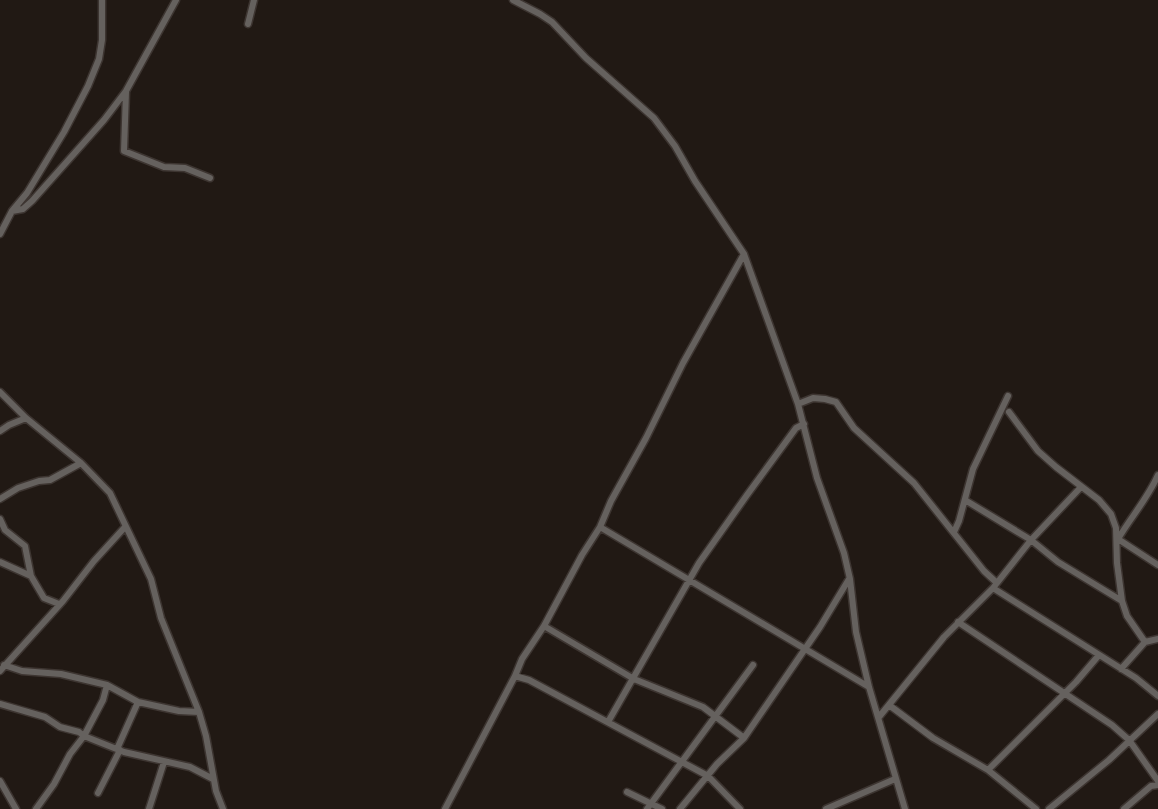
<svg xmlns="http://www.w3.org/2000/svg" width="1158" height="809" viewBox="0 0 1158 809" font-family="'Exo 2',sans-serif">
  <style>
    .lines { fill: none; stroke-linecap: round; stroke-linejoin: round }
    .street-casing { stroke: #3d3531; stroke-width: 9 }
    .street { stroke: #65615e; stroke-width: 6 }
  </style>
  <rect width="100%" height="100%" fill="#211914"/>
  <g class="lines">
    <g class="street-casing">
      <path id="street" d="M513,0L540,14L552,22L586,58L654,118L675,146L695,181L744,254L798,404L817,478L844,553L850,579L856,632L869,687L905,809
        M248,24L254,0
        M126,92L124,151L164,167L185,168L210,178
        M12,211L23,209L32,201L104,120L126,91L176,0
        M0,234L12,211L27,193L64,132L88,86L99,59L102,40V0
        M0,392L26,418L81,463L110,493L151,579L161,618L199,712L206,736L216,791L223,809
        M798,404L813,398L825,399L836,402L854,428L914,483L984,571L997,583
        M1009,412L1038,451L1056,467L1099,500L1111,514L1116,528L1117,563L1122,601L1127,616L1145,642
        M0,431L9,425L26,418
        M0,499L18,488L39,481L50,480L81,463
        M965,500L1031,540L1058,562L1122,601
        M0,519L5,530L25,546L31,576L44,598L59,604
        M600,527L869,687
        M954,532L959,521L973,469L1008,396
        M1118,539C1131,517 1148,498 1158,475
        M1118,539L1158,565
        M0,562L31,576
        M993,588L1136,678L1158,696
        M958,622L1112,725L1129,740L1158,781
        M544,626L522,659L515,676L529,680L708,776L740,809
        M4,665L22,671L61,674L107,685
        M1121,669L1145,642L1158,639
        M0,671L63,601L94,561L125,527
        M0,704L45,717L60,727L79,732L84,736L103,700L107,685L138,702L179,711L199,712
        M889,705L933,738L988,770L1036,809
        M879,717L944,637L993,588L1031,540L1081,487
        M608,722L699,563L747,495L796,428L804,424
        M744,738L820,627L849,579
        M117,749L138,702
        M988,770L1076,682L1099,655
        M0,781L16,809
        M627,792L662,809
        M98,793L120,750
        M36,809L54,784L70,754L84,736L124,752L190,767L213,779
        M149,809L164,762
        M445,809L515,676
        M647,809L753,665
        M680,809L717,764L744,738L703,707L634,679L544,626L582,555L600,527L611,501L646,438L683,363L744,254
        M826,809L895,779
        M1049,809L1109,760L1158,714
        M1124,809L1151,786L1158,785"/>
    </g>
    <use href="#street" class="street"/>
  </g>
</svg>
